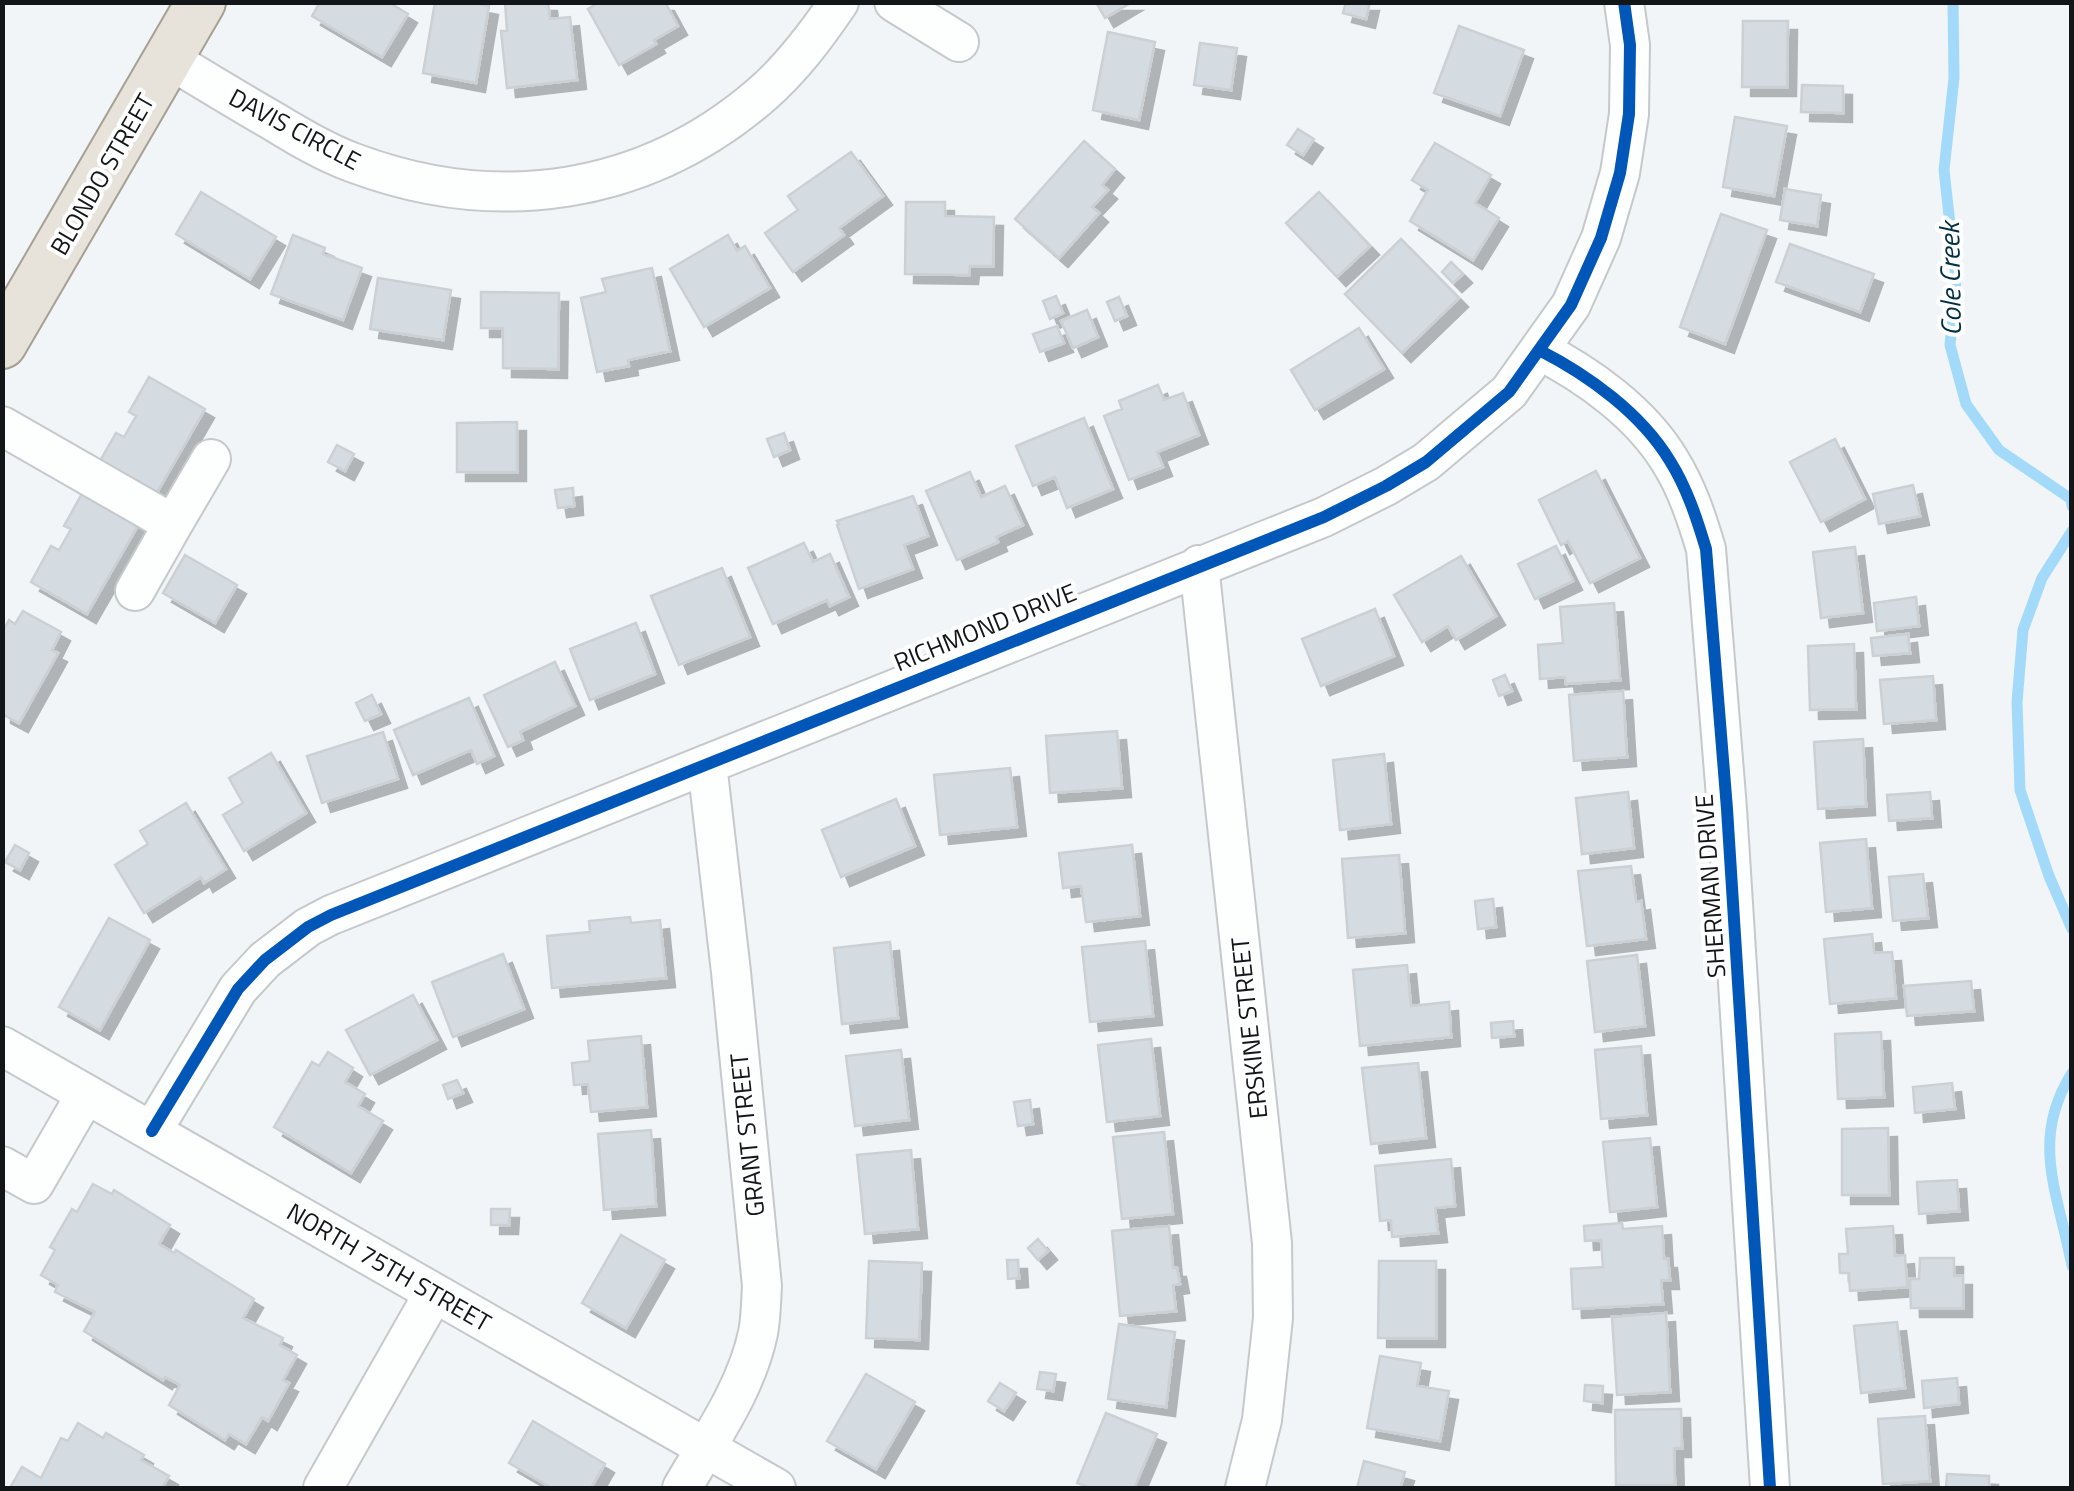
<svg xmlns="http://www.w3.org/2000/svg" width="2074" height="1491" viewBox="0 0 2074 1491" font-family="'Titillium Web',sans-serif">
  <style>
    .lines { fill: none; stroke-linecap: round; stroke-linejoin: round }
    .stream { stroke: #a3daf9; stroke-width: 11 }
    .building { fill: #d4dce2; stroke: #cdd0d3; stroke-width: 2.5; filter: url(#shadow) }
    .minor-casing { stroke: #c6c9cb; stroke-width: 42 }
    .major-casing { stroke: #a5a092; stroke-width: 52 }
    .minor { stroke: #fdfefe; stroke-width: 38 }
    .major { stroke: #e7e3db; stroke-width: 48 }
    .cycleway-casing { stroke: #fff; stroke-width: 19 }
    .cycleway { stroke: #0057b8; stroke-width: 12 }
    .labels { text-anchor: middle; stroke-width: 8; stroke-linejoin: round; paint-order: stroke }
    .street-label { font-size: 25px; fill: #131618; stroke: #fff }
    .water-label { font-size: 28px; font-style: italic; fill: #002f44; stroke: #fff }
  </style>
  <defs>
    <filter id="shadow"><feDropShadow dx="9" dy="9" stdDeviation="0" flood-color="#0004"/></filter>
  </defs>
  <rect width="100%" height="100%" fill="#f1f5f8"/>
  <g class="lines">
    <path class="stream" d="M1953,2L1954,78L1944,170L1956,279L1950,345L1966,404L1999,450L2071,499L2072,506
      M2072,531L2042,578L2023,630L2017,702L2020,790L2049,876L2072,929
      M2072,1073C2029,1141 2059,1195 2072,1266"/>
  </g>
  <path class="building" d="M320,2H388L408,14L382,57L312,16Z
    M435,2H469L489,6L476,83L423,73Z
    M505,2H548L550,19L570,17L577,80L507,88L501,31H507Z
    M600,2H665L678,26L654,40L656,44L619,65L588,9Z
    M1096,2H1132L1105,18Z
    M1346,2H1370L1366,19L1343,13Z
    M1743,21H1788L1787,87H1742Z
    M1459,26L1524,50L1500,116L1434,93Z
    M1108,32L1155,42L1139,120L1093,110Z
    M1200,43L1237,48L1231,90L1194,85Z
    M1802,85L1843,86V113L1801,112Z
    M1735,117L1787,126L1774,196L1723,187Z
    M1298,129L1314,139L1303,155L1287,145Z
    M1084,141L1115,169L1102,185L1108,190L1092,207L1099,213L1059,258L1015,219Z
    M1435,143L1491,175L1475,203L1499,218L1473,260L1410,221L1428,190L1412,180Z
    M851,152L883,196L839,228L844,235L793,272L765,233L798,210L788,196Z
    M1785,189L1821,195L1817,226L1780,220Z
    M201,192L276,237L250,279L176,234Z
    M1319,192L1370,246L1337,277L1286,223Z
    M906,202H945V216L994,217L993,266H970L969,275L905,274Z
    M1721,214L1767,230L1725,344L1680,327Z
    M293,235L325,248L323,254L362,268L343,320L271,294Z
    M728,235L737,251L745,246L770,288L704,327L670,269Z
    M1401,239L1459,298L1402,353L1345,294Z
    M1790,244L1874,274L1860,312L1776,282Z
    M1451,262L1463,274L1453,283L1442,272Z
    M652,268L670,351L628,360L629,366L597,372L581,298L606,292L602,279Z
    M378,278L451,290L443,340L370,329Z
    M481,292L559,293L558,369L503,368V328H481Z
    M1056,296L1063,313L1050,319L1043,301Z
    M1119,297L1127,316L1115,321L1107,302Z
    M1087,310L1098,337L1073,348L1061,321Z
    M1057,326L1064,343L1040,352L1033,334Z
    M1359,328L1384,369L1315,410L1291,370Z
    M149,377L205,409L152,501L96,468L116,433L124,437L136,416L129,412Z
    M1158,385L1164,400L1183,393L1199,435L1157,452L1163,467L1129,480L1104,416L1122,409L1119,401Z
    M1084,418L1113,489L1067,508L1055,477L1033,486L1016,446Z
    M517,422V472H457V423Z
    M784,433L790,450L774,457L767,439Z
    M1835,439L1865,499L1821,522L1790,462Z
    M337,445L354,454L345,471L328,462Z
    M1596,471L1640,558L1590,583L1568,541L1561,545L1539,500Z
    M970,472L981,497L1005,486L1023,525L996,537L998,542L957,560L926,491Z
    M1913,485L1920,516L1879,524L1873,494Z
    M573,488L574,506L558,508L555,490Z
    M84,490L140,522L87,614L31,582L51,546L59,550L71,529L64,526Z
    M913,496L928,536L904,545L913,569L859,589L837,525L839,524L837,521Z
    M804,543L813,562L830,554L849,597L830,606L827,600L773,624L748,568Z
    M1556,546L1573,581L1535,599L1518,564Z
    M1855,547L1863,613L1821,618L1813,552Z
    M185,555L237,585L215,623L163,593Z
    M1461,556L1496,616L1456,640L1448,626L1422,642L1394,595Z
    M722,568L750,637L679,665L651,596Z
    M1916,597L1919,626L1877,631L1874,603Z
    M1614,603L1620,680L1566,684L1565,677L1540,679L1538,645L1563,643L1560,607Z
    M1375,609L1394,656L1321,686L1302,639Z
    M23,611L61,632L52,650L58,653L19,723L2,714V633L9,620L15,624Z
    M636,623L655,674L590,700L570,649Z
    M1908,634L1910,653L1873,656L1871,638Z
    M1854,644L1856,709L1810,710L1808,646Z
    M555,662L575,706L520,732L523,740L508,747L484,695Z
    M1505,675L1512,691L1499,696L1493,680Z
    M1933,676L1936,720L1884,724L1880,680Z
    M1623,691L1627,757L1574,761L1569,695Z
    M372,695L381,714L365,721L356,703Z
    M469,698L494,756L477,764L471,750L413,775L394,730Z
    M1117,731L1122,788L1050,793L1046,736Z
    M383,732L398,779L322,803L307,756Z
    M1863,739L1866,806L1818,809L1814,742Z
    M271,753L306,813L244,851L223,815L243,803L229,778Z
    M1384,754L1391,824L1340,830L1333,760Z
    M1010,768L1017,827L940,835L934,775Z
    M1628,792L1634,848L1582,854L1576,798Z
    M1930,792L1932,818L1889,821L1887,795Z
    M896,799L915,846L841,877L822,830Z
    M186,803L226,869L204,883L201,877L144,913L115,865L148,844L140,831Z
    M1866,839L1872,908L1826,912L1820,843Z
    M15,845L29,853L20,870L5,862Z
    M1132,845L1140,916L1086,922L1081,886L1063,888L1059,853Z
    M1399,855L1405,933L1348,938L1342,859Z
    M1631,866L1636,902L1641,901L1646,939L1587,946L1578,871Z
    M1923,874L1928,918L1893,921L1889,877Z
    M1493,899L1496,927L1478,929L1475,901Z
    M630,917L631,923L660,920L666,978L552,988L547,936L590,932L589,921Z
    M109,918L150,940L100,1030L59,1007Z
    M1872,934L1874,953L1892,952L1896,998L1830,1004L1824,939Z
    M1145,941L1153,1016L1090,1022L1082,947Z
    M890,942L898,1018L842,1024L834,948Z
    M503,954L524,1009L453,1037L432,982Z
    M1637,955L1645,1026L1595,1032L1587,961Z
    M1407,965L1411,1006L1449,1002L1451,1037L1360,1046L1353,970Z
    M1971,981L1974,1011L1907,1016L1904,986Z
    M413,995L437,1040L370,1075L346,1030Z
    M1513,1021L1514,1036L1492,1038L1491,1023Z
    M1881,1032L1884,1097L1838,1099L1835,1034Z
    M641,1036L647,1107L591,1112L588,1084L574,1085L572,1063L590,1061L588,1041Z
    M1151,1039L1160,1116L1107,1122L1098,1045Z
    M1641,1046L1647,1115L1601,1119L1595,1050Z
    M901,1050L909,1120L855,1126L846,1056Z
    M328,1052L353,1068L345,1082L365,1094L358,1106L383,1121L351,1173L274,1127L312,1062L319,1066Z
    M1418,1063L1426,1138L1371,1144L1362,1068Z
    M457,1080L463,1093L448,1099L443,1085Z
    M1952,1083L1955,1109L1915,1113L1913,1087Z
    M1030,1100L1033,1124L1018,1126L1014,1102Z
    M1888,1128L1889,1195H1842V1129Z
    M651,1130L656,1206L604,1210L598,1134Z
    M1164,1132L1173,1214L1122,1219L1113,1137Z
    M1650,1138L1657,1207L1610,1212L1603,1142Z
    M911,1150L918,1229L865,1234L857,1155Z
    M1451,1159L1455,1206L1435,1208L1438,1233L1392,1237L1391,1220L1380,1221L1375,1166Z
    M1957,1180L1959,1211L1919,1214L1917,1182Z
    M93,1184L112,1194L114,1190L170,1225L159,1244L174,1253L176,1250L254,1299L243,1318L283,1338L280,1345L297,1355L283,1380L289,1383L268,1421L262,1417L246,1444L229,1434L225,1440L169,1405L180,1385L165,1377L163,1380L84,1331L95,1312L55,1292L58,1285L41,1275L55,1250L50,1247L72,1209L77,1212Z
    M491,1209H510L509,1225H491Z
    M1622,1223L1623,1229L1662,1226L1664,1259H1668L1670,1280H1661L1663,1304L1573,1309L1571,1269L1603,1267L1601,1240L1585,1241L1584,1226Z
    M1169,1226L1173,1268H1177L1180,1284L1173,1285L1176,1311L1120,1316L1112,1231Z
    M1893,1226L1895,1256L1905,1255L1907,1287L1850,1291L1849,1273H1840L1839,1254H1848L1846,1229Z
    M621,1235L665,1260L626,1328L582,1303Z
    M1038,1239L1048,1251L1038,1260L1028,1248Z
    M1920,1258H1954V1276H1963V1308H1911L1910,1279H1919Z
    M1007,1260H1018L1019,1278L1008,1279Z
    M869,1261L922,1263L919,1340L866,1338Z
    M1379,1261H1436V1338H1378Z
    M1666,1313L1670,1392L1617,1395L1612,1317Z
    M1897,1322L1905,1388L1861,1393L1854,1326Z
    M1119,1324L1175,1332L1166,1407L1108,1399Z
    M1380,1356L1421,1363L1417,1386L1449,1391L1440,1441L1367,1428Z
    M1040,1372L1056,1374L1053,1391L1037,1389Z
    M866,1374L915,1402L876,1469L827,1441Z
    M1957,1378L1959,1404L1924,1408L1922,1381Z
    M1000,1383L1016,1393L1004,1411L988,1401Z
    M1585,1385L1603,1386L1602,1403L1584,1401Z
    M1681,1409L1682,1448H1674L1675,1485H1616L1615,1410Z
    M1106,1413L1157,1434L1134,1488H1091L1077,1483Z
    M1925,1416L1930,1481L1883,1484L1878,1419Z
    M533,1421L605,1464L591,1488H552L509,1463Z
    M78,1423L103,1438L106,1433L144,1455L141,1460L169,1476L162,1488H10L22,1467L41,1478L61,1438L68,1441Z
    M1364,1461L1405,1472L1400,1488H1357Z
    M1947,1474L1989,1476V1488H1946Z"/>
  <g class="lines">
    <g class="minor-casing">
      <path id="minor" d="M894,2L959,42
        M169,59C204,80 238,101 273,121C299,137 326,153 354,163C496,216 644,196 761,95C792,68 816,36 839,2
        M1539,350C1588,375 1641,413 1670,461C1687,488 1697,519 1706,549L1727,809L1770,1488
        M2,426L173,524L135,591
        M173,524L211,459
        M1199,565L1272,1243L1273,1318L1262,1420L1245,1488
        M2,1046L776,1488
        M152,1131L238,989L265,960L308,927L331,915L1324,517L1386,486L1426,462L1509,392L1571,305L1601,238L1620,173L1629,114L1630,45L1624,2
        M2,1166L34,1184L86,1094
        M323,1488L434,1293
        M682,1488C710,1439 746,1390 758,1333C761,1318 761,1301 762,1286L731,972L707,764"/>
    </g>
    <g class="major-casing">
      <path id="major" d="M2,344L201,2"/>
    </g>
    <use href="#minor" class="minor"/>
    <use href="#major" class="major"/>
    <g class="cycleway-casing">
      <path id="cycleway" d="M1539,350C1588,375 1641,413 1670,461C1687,488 1697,519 1706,549L1727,809L1770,1488
        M152,1131L238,989L265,960L308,927L331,915L1324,517L1386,486L1426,462L1509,392L1571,305L1601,238L1620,173L1629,114L1630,45L1624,2"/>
    </g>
    <use href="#cycleway" class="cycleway"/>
  </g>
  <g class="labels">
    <g class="street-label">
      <text transform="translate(295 129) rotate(28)" y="9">DAVIS CIRCLE</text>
      <text transform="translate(102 174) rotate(-60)" y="9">BLONDO STREET</text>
      <text transform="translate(985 627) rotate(-22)" y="9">RICHMOND DRIVE</text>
      <text transform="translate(1710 886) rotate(-94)" y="9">SHERMAN DRIVE</text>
      <text transform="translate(1249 1028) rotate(-96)" y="9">ERSKINE STREET</text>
      <text transform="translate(747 1135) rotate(-96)" y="9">GRANT STREET</text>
      <text transform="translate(389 1267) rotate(30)" y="9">NORTH 75TH STREET</text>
    </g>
    <g class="water-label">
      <text transform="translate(1950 279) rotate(-91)" y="10">Cole Creek</text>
    </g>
  </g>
  <rect width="2074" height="1491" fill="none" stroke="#131618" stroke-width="10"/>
</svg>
